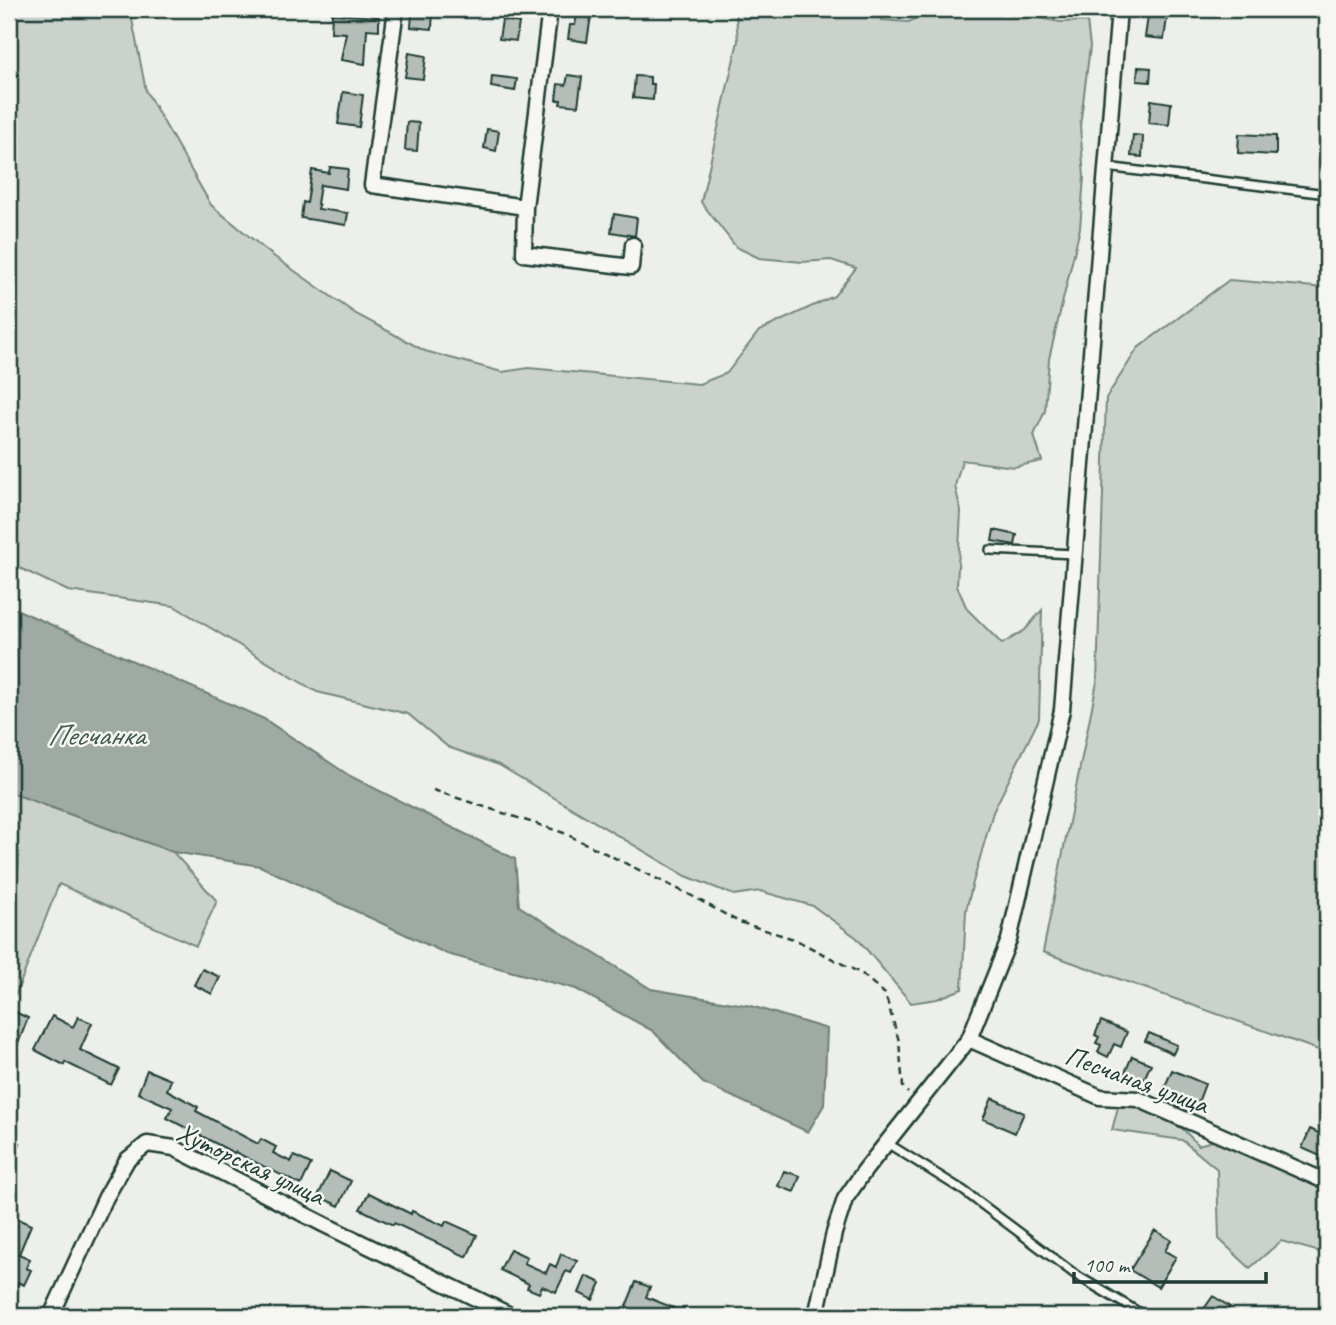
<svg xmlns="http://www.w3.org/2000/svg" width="1336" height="1325" viewBox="0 0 1336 1325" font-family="Caveat,sans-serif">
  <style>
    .green { fill: #cbd2cc; stroke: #758880; stroke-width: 2 }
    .water { fill: #9faaa4; stroke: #6c7e77; stroke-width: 2 }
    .building { fill: #b4bdb8; stroke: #1f3d34; stroke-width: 2 }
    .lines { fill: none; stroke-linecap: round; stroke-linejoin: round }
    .lane-casing { stroke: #1f3d34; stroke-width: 12 }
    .street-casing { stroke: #1f3d34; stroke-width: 19 }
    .path { stroke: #1f3d34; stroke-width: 2.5; stroke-dasharray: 7 5; stroke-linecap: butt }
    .lane { stroke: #f6f6f2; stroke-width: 7 }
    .street { stroke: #f6f6f2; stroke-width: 14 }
    .labels { text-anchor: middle; stroke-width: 5; stroke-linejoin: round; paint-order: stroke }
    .street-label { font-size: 28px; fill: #1f3d34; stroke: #f6f6f2 }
    .water-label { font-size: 30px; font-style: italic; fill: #3f5850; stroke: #f6f6f2 }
  </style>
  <rect width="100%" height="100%" fill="#edefea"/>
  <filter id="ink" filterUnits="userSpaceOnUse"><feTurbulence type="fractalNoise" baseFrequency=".0143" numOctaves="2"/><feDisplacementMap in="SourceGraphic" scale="14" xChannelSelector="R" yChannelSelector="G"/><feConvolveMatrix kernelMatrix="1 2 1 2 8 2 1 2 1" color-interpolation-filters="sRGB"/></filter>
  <g filter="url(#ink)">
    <path class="green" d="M9,9H130L146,91L211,205L272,255L356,314L425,351L502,372L529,368L699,384L727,373L759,331L834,296L856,268L831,260L802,262L759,258L736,247L701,202L738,41L736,15L733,9H880L882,20L908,22L942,9H992L1060,22L1087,21L1090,47L1080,126L1084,177L1080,228L1049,359L1045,411L1034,435L1042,461L1014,467L962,460L955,486L961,511L957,586L967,609L1002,644L1025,630L1042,610L1039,719L993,812L972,886L966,911L962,989L937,999L911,1003L857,938L813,906L760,891L734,895L686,876L499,765L448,747L408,714L317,692L174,606L68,591L9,563Z
      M1229,280L1327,288V1053L1043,952L1097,682L1106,398L1138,348Z
      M9,792L173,852L217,901L196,946L59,884L16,994L9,991V891C31,864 9,822 9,792Z
      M1118,1107H1142L1183,1129L1198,1145L1216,1140L1327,1191V1254L1281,1241L1250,1268L1219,1239L1217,1169L1182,1140L1112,1130Z"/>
    <path class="water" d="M9,606L264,719L350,776L515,859L519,906L651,989L751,1006L827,1029L824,1105L808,1132L703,1083L653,1031L576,989L447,954L260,866L173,852L9,792Z"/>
    <path class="building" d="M419,9H433L432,29L411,27L412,13H418Z
      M332,14L379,17V30L367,29L365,64L341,60L346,33L331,32Z
      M577,14L591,16L587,42L568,39L570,25H575Z
      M1148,16L1167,18L1164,39L1145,37Z
      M502,20L519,23L516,41L499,39Z
      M409,53L426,56L423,79L405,77Z
      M1138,67L1151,68L1150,82L1137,81Z
      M568,75L582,77L578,106L560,104L561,100H556L558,84L566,85Z
      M492,76L517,79L515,91L491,87Z
      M635,76L650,77V84H654L653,100L633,98Z
      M343,92L363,95L359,127L338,124Z
      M1151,100L1171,103L1169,125L1149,123Z
      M407,122L419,123L417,151L405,150Z
      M487,129L499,131L496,151L484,148Z
      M1239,134L1276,136V155L1238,153Z
      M1133,135L1143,136L1142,157L1131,156Z
      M330,167L348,169L346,189L320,185L317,204L319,205L318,209L348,213L346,225L301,218L303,202L307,203L312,170L329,173Z
      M614,214L637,218L635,236L611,232Z
      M994,530L1017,535L1015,545L992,541Z
      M202,969L220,977L212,994L194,985Z
      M15,1012L28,1018L19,1041L9,1036V1026Z
      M52,1016L73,1027L78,1017L92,1023L80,1050L119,1069L111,1085L65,1062L64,1065L35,1050Z
      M1101,1021L1127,1032L1121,1047L1114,1044L1108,1057L1098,1052L1101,1045L1096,1043L1099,1037L1095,1035Z
      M1149,1033L1177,1045L1173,1054L1145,1041Z
      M1132,1056L1151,1064L1142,1083L1124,1075Z
      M147,1070L171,1080L167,1090L198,1107L196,1111L258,1144L261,1139L276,1147L273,1153L291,1162L294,1156L311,1164L301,1185L235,1152L234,1153L167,1118L172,1108L138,1093Z
      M1172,1070L1205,1084L1197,1105L1163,1091Z
      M992,1098L1024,1113L1015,1133L983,1119Z
      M1310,1129L1327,1137V1159L1302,1148Z
      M9,1138L20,1143L9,1167Z
      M330,1171L351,1181L339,1206L318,1196Z
      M784,1171L800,1176L794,1192L778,1186Z
      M369,1193L411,1214L412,1211L444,1226L446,1221L477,1235L467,1257L394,1223L393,1225L360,1209Z
      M9,1215L31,1225L19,1254L30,1259L26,1268L31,1270L24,1285L18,1282L9,1302Z
      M1155,1230L1171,1240L1165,1251L1176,1257L1158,1287L1130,1270Z
      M510,1249L527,1257L524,1263L546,1273L550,1264L556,1267L561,1254L577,1261L571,1273L566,1271L556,1292L542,1286L539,1293L527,1288L529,1284L500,1270Z
      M586,1276L601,1283L593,1300L579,1293Z
      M636,1282L650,1287L646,1297L694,1316H622Z
      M1213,1296L1230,1307L1224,1316H1199Z"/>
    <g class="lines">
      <g class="lane-casing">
        <path id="lane" d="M1106,167L1327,194
          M990,550L1074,554
          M887,1143L964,1191L1076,1275L1145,1316"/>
      </g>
      <g class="street-casing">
        <path id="street" d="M396,9L372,185L525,207
          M550,9L525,207L524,254L631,267L633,245
          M969,1039L1100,1097L1138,1099L1327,1182
          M51,1316L106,1197L127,1160L147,1144L174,1148L323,1224L512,1316
          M816,1316L834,1233L845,1199L865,1170L969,1039L1009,940L1062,710L1119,9"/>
      </g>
      <path class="path" d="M433,790L564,833L692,896L739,922L794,939L862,974L885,994L899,1041L903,1087L908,1093"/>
      <use href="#lane" class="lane"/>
      <use href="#street" class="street"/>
    </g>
  </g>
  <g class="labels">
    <g class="street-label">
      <text transform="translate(1137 1079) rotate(20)" y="10">Песчаная улица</text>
      <text transform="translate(251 1163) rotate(25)" y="10">Хуторская улица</text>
    </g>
    <g class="water-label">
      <text x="96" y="745">Песчанка</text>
    </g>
  </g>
  <rect width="1336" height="1325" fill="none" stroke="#f6f6f2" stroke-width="35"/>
  <rect x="18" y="18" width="1301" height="1290" fill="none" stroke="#1f3d34" stroke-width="2.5" filter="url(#ink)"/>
  <path d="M1074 1272v10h192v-10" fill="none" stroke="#1f3d34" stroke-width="3.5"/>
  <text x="1084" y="1272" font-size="21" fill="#1f3d34" stroke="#f6f6f2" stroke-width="5" paint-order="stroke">100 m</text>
</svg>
